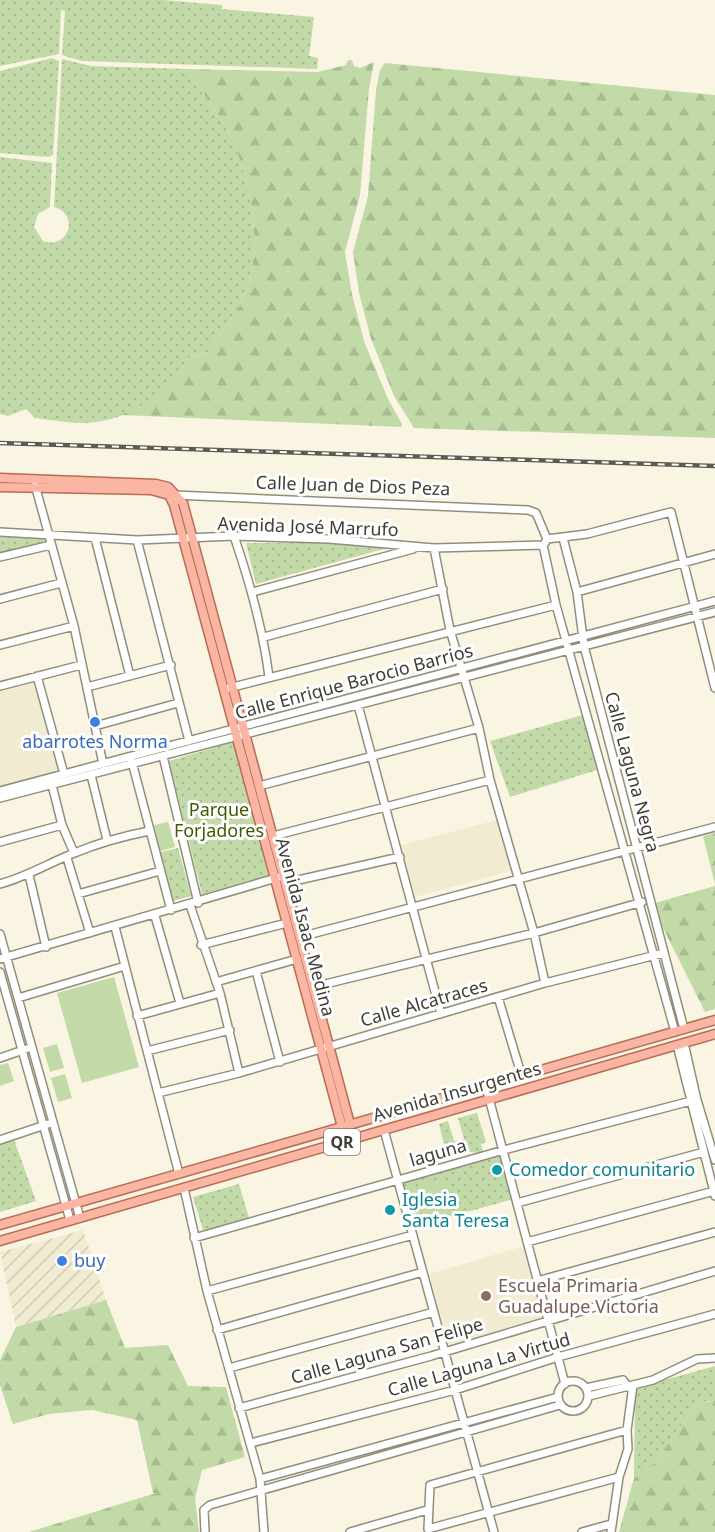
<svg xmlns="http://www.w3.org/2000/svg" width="715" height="1532" viewBox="0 0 715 1532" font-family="'Noto Sans',sans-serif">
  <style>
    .built { fill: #f1ecd1 }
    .industrial { fill: url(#industrial-furrows) }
    .grass { fill: url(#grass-dots) }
    .forest { fill: url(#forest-firs) }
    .pitch { fill: #c2daa8 }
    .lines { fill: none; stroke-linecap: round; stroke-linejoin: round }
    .minor-casing { stroke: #918e7c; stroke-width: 10 }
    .major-casing { stroke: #b86b55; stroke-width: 11 }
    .minor { stroke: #fff; stroke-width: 7 }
    .major { stroke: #fbb5a3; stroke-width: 8 }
    .rail-casing { stroke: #5c5a51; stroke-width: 4.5 }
    .rail { stroke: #fff; stroke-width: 2; stroke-dasharray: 7; stroke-linecap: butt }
    .shop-dot { fill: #3f7fe0; stroke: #fff; stroke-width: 2 }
    .culture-dot { fill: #0f9aa8; stroke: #fff; stroke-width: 2 }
    .education-dot { fill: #8d6e63; stroke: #fff; stroke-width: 2 }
    .labels { text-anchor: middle; stroke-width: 6; stroke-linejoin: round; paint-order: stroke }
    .shield { fill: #fff; stroke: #797772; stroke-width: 1.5 }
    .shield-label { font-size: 16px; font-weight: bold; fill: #3f3d36 }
    .street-label { font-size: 18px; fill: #3f3d36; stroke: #fff }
    .shop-label { font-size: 18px; fill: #366cbe; stroke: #fff }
    .park-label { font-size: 18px; fill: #3e5c00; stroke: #fff }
    .culture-label { font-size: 18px; fill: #0d838f; stroke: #fff; text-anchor: start }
    .education-label { font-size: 18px; fill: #785e54; stroke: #fff; text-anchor: start }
  </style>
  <defs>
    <pattern id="industrial-furrows" width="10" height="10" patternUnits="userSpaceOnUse" patternTransform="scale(1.5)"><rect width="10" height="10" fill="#f1ecd1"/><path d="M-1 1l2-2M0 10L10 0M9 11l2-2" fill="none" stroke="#d0cbb4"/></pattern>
    <pattern id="grass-dots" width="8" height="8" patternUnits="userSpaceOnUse" patternTransform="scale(1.5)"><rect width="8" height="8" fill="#c2daa8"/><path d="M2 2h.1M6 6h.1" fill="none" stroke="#a8bc91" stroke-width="1.8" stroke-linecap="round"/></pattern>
    <pattern id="forest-firs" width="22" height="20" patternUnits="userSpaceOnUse" patternTransform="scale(1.5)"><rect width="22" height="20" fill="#c2daa8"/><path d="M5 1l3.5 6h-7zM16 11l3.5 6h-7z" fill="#a8bc91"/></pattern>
  </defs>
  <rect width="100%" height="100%" fill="#f9f5e2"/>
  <path class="built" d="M36,680L61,772L0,789V690Z
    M497,820L511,871L415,897L401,845Z
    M524,1246L543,1318L449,1347L429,1274Z"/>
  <path class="industrial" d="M83,1230L106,1300L16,1327L0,1252Z"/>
  <path class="grass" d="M0,0H163L222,5V9L314,17L309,56L318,58L317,69L82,61L62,55L65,11L61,10L59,54L0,66Z
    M52,58L59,61L53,155L49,157L0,153V71Z
    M62,59L91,66L186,69C201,91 220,114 231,138C251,180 262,241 248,286C240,311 221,332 207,353L188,358C172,392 133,417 96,422C77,425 54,420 35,418L26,409L8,416L0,414V157L52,163L50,207L38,214L34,227L43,241C69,250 80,214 54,207Z
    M0,536L46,538V542L0,553Z
    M246,543H329L387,548L256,584Z
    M583,715L597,770L510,797L490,741Z
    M236,741L269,879L203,898L169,761Z
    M178,848L191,896L169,902L157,853Z
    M477,1113L486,1142L481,1144L484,1154L445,1148L439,1124L448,1121L454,1141L464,1139L458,1118Z
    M13,1137L36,1201L0,1212V1142Z
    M503,1152L514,1199L413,1227L400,1184Z
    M239,1184L250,1221L204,1233L193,1197Z
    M715,1366V1401L698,1402L652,1466L634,1478L635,1388Z"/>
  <path class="forest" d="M348,60H352L354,66L360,68L374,62L369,89L360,195L345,252L352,294L364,341L388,399L402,424L401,427L121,415C148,405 175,385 188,358L207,353C221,332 240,311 248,286C262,241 251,180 231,138C220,114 201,91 186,69L318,72L346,65Z
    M385,63L715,95V438L414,428L394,396L371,339L359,293L353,252L368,196L376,90L380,70Z
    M715,833V884L703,836Z
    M715,886V1009L705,1012L651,904Z
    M106,1300L125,1348L168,1345L188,1386L226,1387L245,1457L202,1470L195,1498L199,1532H29L156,1493H153L137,1420L92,1410L49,1414L13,1424L0,1385V1360L16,1327Z
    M715,1401V1532H619L634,1478L652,1466L698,1402Z"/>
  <path class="pitch" d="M168,822L175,847L160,851L154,825Z
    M114,977L139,1067L82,1083L57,993Z
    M57,1044L64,1068L50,1072L43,1048Z
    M8,1063L14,1081L0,1086V1065Z
    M65,1074L72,1098L58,1102L51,1078Z
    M441,1178L451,1210L436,1215L426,1183Z
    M423,1184L431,1215L414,1220L406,1189Z"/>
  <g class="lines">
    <g class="minor-casing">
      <path id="minor" d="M35,485L74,626L103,764
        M174,495L528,510L536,513L547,539
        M0,532L137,540L234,536L329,539L434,548L543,545
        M234,536C250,583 263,628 269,677
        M95,538L130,676
        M563,538L577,592L584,646L684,1029
        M137,540L189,741
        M545,543L547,539L587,534L671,512L715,688
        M543,545L556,605L675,1032
        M434,548L450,630L479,728L490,780L534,933L545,983
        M0,557L51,545
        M253,592L413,549
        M577,592L715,554
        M0,599L61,583
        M264,637L443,589
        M0,645L74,626
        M37,676L64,774
        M0,686L81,665
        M87,687L171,665
        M229,688L556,605
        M358,705L441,1014
        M95,726L178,703
        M163,756L198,903
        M132,762L171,910
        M91,775L107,840
        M52,785L62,825L74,853
        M259,786L479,728
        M0,791L715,601
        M0,798L715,612
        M273,836L490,780
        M0,842L62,825
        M67,858L90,933
        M29,875L46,947
        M285,883L400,857
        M0,884C29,876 50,862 77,852C101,842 124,836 149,831
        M78,894L160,871
        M190,905L220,993L239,1073
        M155,916L180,1003
        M115,927L179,1174
        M0,934L80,1218
        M300,937L715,827
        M201,945L287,923
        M0,959L283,876
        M256,971L280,1062
        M0,972L70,1220
        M216,982L297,959
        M313,987L534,933L642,902
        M498,997L522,1077
        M18,998L125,966
        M137,1016L220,993
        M684,1043L697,1100L715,1160
        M677,1045L715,1196
        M147,1051L230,1030
        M0,1058L26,1049
        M486,1087L565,1384
        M158,1093L239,1073L545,983L664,953
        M384,1130L494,1532
        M0,1140L48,1124
        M184,1188L207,1291L260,1479L264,1532
        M517,1203L704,1152
        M194,1238L504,1150L691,1101
        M527,1242L714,1191
        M537,1281L715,1232
        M207,1291L413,1235
        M217,1330L423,1272
        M229,1368L434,1312
        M558 1396a15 15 0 1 1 30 0a15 15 0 1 1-30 0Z
        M586,1388L623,1380L628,1387
        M589,1396L653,1380L697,1359L715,1358
        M239,1408L431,1356L715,1271
        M251,1443L455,1390L558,1357L715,1314
        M619,1477L428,1529L430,1485L627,1430
        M260,1479L558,1397
        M205,1532L204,1510L210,1505L560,1405
        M350,1532L427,1510
        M582,1532L611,1524
        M611,1532L619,1477L628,1449L627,1430L633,1385"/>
    </g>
    <g class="major-casing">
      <path id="major" d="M0,478L156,484L168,487L183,503L350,1124
        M0,487L151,490L169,495L174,505L342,1127
        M0,1225L715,1020
        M0,1241L715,1034"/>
    </g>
    <use href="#minor" class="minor"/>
    <use href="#major" class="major"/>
    <g class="rail-casing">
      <path id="rail" d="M0,443L715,466"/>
    </g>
    <use href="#rail" class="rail"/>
  </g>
  <g class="shop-dot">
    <circle cx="95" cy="722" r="6"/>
    <circle cx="62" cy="1261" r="6"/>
  </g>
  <g class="culture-dot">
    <circle cx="497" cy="1170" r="6"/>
    <circle cx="390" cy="1210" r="6"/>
  </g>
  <circle class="education-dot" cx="486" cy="1296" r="6"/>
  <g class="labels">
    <rect class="shield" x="324" y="1129" width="36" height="26" rx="4.5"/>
    <g class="shield-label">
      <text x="342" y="1148">QR</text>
    </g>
    <g class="street-label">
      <text transform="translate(353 486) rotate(2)" y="6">Calle Juan de Dios Peza</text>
      <text transform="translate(308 527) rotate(2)" y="6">Avenida José Marrufo</text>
      <text transform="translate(354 682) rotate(-15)" y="6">Calle Enrique Barocio Barrios</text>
      <text transform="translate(632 772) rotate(75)" y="6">Calle Laguna Negra</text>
      <text transform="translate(305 927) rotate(75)" y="6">Avenida Isaac Medina</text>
      <text transform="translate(424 1003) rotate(-16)" y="6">Calle Alcatraces</text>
      <text transform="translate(457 1092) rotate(-16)" y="6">Avenida Insurgentes</text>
      <text transform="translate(438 1153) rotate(-16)" y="6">laguna</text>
      <text transform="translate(387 1351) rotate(-16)" y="6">Calle Laguna San Felipe</text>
      <text transform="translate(479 1365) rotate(-16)" y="6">Calle Laguna La Virtud</text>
    </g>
    <g class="shop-label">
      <text x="95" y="748">abarrotes Norma</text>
      <text x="74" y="1267" text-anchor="start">buy</text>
    </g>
    <g class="park-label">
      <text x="219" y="816">Parque<tspan x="219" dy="21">Forjadores</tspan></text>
    </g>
    <g class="culture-label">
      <text x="509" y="1176">Comedor comunitario</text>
      <text x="402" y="1206">Iglesia<tspan x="402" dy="21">Santa Teresa</tspan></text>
    </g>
    <g class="education-label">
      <text x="498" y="1292">Escuela Primaria<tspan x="498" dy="21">Guadalupe Victoria</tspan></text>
    </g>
  </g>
</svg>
